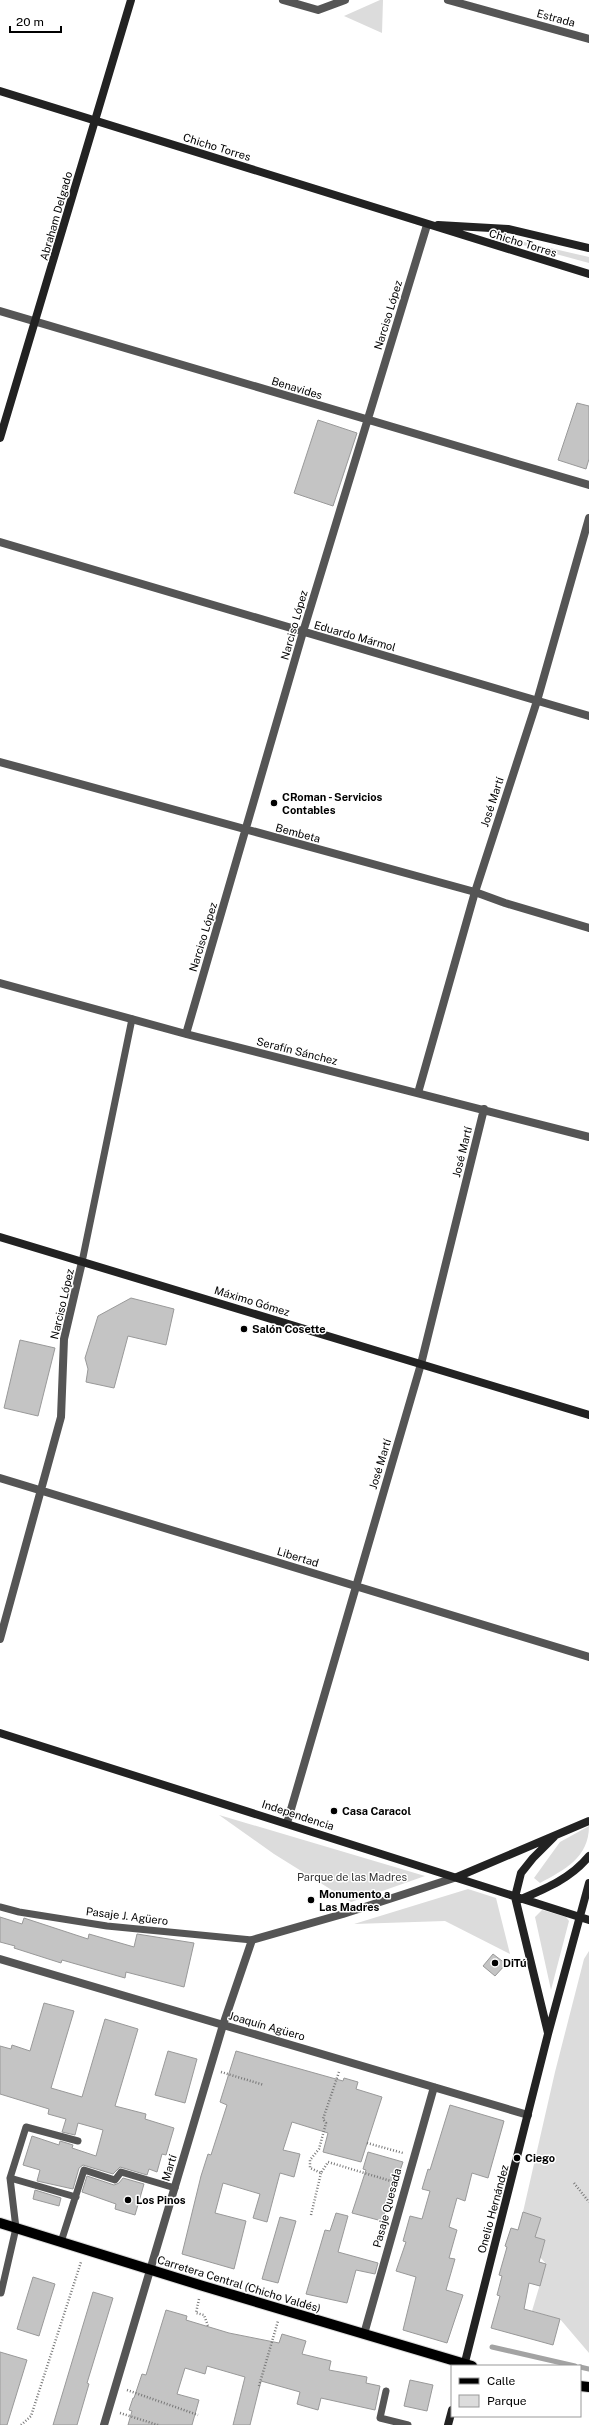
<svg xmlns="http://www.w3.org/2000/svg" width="589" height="2425" viewBox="0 0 589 2425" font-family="'Public Sans',sans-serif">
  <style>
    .green { fill: #dcdcdc }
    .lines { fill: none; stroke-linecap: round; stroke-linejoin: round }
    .stream { stroke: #a3a3a3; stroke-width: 5 }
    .building { fill: #c4c4c4; stroke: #999 }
    .primary-casing { stroke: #dbdbdb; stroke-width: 12 }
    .path { stroke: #777; stroke-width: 2.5; stroke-dasharray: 1 2; stroke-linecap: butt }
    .lane { stroke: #555; stroke-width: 7 }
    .street { stroke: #555; stroke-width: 8 }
    .secondary { stroke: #222; stroke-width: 8 }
    .primary { stroke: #000; stroke-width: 10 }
    .poi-dot { fill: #000; stroke: #fff; stroke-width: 1.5 }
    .labels { text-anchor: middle; stroke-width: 3; stroke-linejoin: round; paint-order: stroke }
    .street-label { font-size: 11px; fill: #000; stroke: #fff }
    .poi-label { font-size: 11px; font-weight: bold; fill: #000; stroke: #fff; text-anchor: start }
    .park-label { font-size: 11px; fill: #333; stroke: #fff }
  </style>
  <rect width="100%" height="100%" fill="#fff"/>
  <path class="green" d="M380,0H383L382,33L344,16Z
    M524,242L589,257V263L523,245Z
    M219,1815L425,1876L351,1902L274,1854Z
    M589,1826C589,1858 564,1870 540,1883L534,1878L560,1842Z
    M468,1889L496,1898L510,1954L445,1921L354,1924Z
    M542,1910L566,1917L569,1921L551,1990L535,1917Z
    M589,1951V2353L560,2319L532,2311L546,2264L540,2257L545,2241L535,2237L541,2218L523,2212L555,2072L584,1959Z"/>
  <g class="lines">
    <path class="stream" d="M492,2347L575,2366
      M580,2367L589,2369"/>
  </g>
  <path class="building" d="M577,403L589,406V459L586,469L558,460Z
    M318,420L357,433L333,506L294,493Z
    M131,1298L174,1309L166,1345L128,1336L114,1388L86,1382L88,1369L85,1358L98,1316Z
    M20,1340L55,1348L38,1416L4,1408Z
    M0,1917L22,1924L24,1918L88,1939L89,1934L134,1947L137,1934L194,1943L184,1987L126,1972L125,1978L62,1960L61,1963L14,1948L15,1946L0,1942Z
    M493,1954L506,1964L495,1976L483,1966Z
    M44,2003L74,2011L51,2088L82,2097L105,2019L138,2029L115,2106L146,2114L145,2119L174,2128L166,2155L162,2154L157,2172L149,2169L147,2175L120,2167L113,2174L83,2165L79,2168L73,2189L37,2181L40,2170L23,2165L32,2136L59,2145L60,2141L73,2145L72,2148L96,2156L103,2130L78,2123L75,2135L62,2132L66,2119L48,2114L49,2109L0,2094V2046L11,2049L12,2045L30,2051Z
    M168,2051L197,2059L185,2103L155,2095Z
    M236,2051L343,2081L344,2078L358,2082L356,2089L382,2097L361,2162L323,2152L328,2133L292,2122L283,2150L300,2154L294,2177L280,2173L267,2222L253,2218L260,2194L223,2183L215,2213L246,2221L234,2269L182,2254L201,2176L208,2154L211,2155L227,2105L220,2102Z
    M450,2105L504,2121L488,2178L472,2173L465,2201L457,2198L449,2227L457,2230L449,2258L455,2259L446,2290L463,2295L447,2343L403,2330L416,2277L396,2271L406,2242L403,2241L410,2216L422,2219L430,2191L422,2189L428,2169L430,2170Z
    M368,2152L403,2162L397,2179L395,2178L382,2221L352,2213L366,2170L363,2169Z
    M87,2176L114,2185L119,2183L123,2178L144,2184L135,2215L115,2209L116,2204L82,2192Z
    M35,2190L61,2198L59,2206L33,2199Z
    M523,2212L541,2218L535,2237L545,2240L539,2262L546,2264L540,2286L529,2283L524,2309L560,2319L553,2345L491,2328L500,2296L497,2295L502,2276L499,2275L507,2247L505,2246L511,2228L518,2230Z
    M336,2213L348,2216L338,2252L378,2263L375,2274L356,2270L347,2303L306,2294L325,2230L330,2231Z
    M280,2217L296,2221L278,2283L262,2279Z
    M33,2277L55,2284L39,2336L17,2329Z
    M93,2292L113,2298L87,2383L89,2384L77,2425H53Z
    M166,2310L187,2316L186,2320L229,2333L279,2343L282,2334L306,2341L302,2354L331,2361L329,2370L367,2377L366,2383L380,2386L375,2410L321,2398L318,2410L297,2404L300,2392L261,2381L250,2425H233L245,2377L207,2366L205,2374L185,2368L177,2394L199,2400L192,2425H128L132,2411L129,2410L133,2398H134L142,2374L146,2375Z
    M0,2352L27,2360L7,2425H0Z
    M410,2380L433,2385L427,2411L404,2406Z"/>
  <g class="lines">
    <g class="primary-casing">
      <path id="primary" d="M0,2223L203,2286L472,2366
        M580,2386L589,2387"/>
    </g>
    <path class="path" d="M221,2072L264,2085
      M339,2072L323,2119L326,2123L319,2149L310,2160V2168L321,2173L328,2162L394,2182
      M367,2143L403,2153
      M574,2183L589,2202
      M311,2215L321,2173
      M199,2299L196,2313L204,2315L208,2326
      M259,2386L278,2321
      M127,2390L198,2415
      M120,2413L158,2425
      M21,2425L31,2416L81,2262"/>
    <path class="lane" d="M82,1262L132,1019
      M0,1907L19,1912L107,1926L252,1940
      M10,2178L76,2197
      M61,2242L84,2170L115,2180L121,2172L175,2188
      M1,2293L16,2228L10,2178L26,2127L78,2141
      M386,2391L380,2418L408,2425"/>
    <path class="street" d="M283,0L318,10L345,0
      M448,0L589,39
      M0,311L589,485
      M0,542L589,716
      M0,762L475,892L505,903L589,928
      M0,983L186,1034L589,1137
      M186,1034L303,632L427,225
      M418,1093L475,892L537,701L589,518
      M0,1478L589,1657
      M0,1639L61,1417L64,1339L82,1262
      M287,1823L421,1364L484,1109
      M0,1959L528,2115
      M364,2334L434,2087
      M104,2425L223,2025L252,1940L343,1914L457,1877"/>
    <path class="secondary" d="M0,91L589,274
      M438,225L508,229L589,248
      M0,438L131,0
      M0,1237L589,1415
      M0,1733L589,1920
      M457,1877L589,1821
      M521,1899C547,1888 571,1878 589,1856
      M548,2033L515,1897L521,1873L533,1858L554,1837
      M464,2366L548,2034L589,1883
      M448,2425L452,2410"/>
    <use href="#primary" class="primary"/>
  </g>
  <g class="poi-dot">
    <circle cx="274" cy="803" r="4"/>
    <circle cx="244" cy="1329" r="4"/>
    <circle cx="334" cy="1811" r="4"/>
    <circle cx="311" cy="1900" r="4"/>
    <circle cx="495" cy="1963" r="4"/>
    <circle cx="517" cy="2158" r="4"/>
    <circle cx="128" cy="2200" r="4"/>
  </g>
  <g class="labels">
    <g class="street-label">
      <text transform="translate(556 18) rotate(15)" y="4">Estrada</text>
      <text transform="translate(217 147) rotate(17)" y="4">Chicho Torres</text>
      <text transform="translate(56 216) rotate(-74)" y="4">Abraham Delgado</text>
      <text transform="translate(523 243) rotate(17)" y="4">Chicho Torres</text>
      <text transform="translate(388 315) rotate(-73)" y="4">Narciso López</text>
      <text transform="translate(297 388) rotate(17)" y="4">Benavides</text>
      <text transform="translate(294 625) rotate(-74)" y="4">Narciso López</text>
      <text transform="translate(355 636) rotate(16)" y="4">Eduardo Mármol</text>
      <text transform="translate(492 802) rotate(-72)" y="4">José Martí</text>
      <text transform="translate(298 833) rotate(15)" y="4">Bembeta</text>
      <text transform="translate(203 937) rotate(-73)" y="4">Narciso López</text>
      <text transform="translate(297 1051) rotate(14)" y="4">Serafín Sánchez</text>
      <text transform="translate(462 1152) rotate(-76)" y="4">José Martí</text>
      <text transform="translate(252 1301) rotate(17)" y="4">Máximo Gómez</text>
      <text transform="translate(62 1304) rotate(-77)" y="4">Narciso López</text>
      <text transform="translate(380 1464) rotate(-73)" y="4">José Martí</text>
      <text transform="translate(298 1557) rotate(17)" y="4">Libertad</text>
      <text transform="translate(298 1815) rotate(18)" y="4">Independencia</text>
      <text transform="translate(127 1916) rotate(7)" y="4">Pasaje J. Agüero</text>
      <text transform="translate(267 2026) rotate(16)" y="4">Joaquín Agüero</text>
      <text transform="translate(169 2168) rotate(-73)" y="4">Martí</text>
      <text transform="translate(387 2208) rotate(-75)" y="4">Pasaje Quesada</text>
      <text transform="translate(493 2209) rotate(-75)" y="4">Onelio Hernández</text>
      <text transform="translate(239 2284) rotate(17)" y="4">Carretera Central (Chicho Valdés)</text>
    </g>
    <g class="poi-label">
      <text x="282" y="801">CRoman - Servicios<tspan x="282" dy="13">Contables</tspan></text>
      <text x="252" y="1333">Salón Cosette</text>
      <text x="342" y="1815">Casa Caracol</text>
      <text x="319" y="1898">Monumento a<tspan x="319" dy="13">Las Madres</tspan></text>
      <text x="503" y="1967">DiTú</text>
      <text x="525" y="2162">Ciego</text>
      <text x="136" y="2204">Los Pinos</text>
    </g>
    <g class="park-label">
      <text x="352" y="1881">Parque de las Madres</text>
    </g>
  </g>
  <rect x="451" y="2365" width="130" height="52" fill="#ffffff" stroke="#999999"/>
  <rect x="459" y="2378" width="20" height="6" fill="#000000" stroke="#999999"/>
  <text x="487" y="2385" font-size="12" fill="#000000">Calle</text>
  <rect x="459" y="2395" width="20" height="12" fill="#dcdcdc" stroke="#999999"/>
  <text x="487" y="2405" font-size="12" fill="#000000">Parque</text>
  <path d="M10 26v6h51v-6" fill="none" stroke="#000000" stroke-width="2"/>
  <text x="16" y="26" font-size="12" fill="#000000" stroke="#ffffff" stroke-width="3" paint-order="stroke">20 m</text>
</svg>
